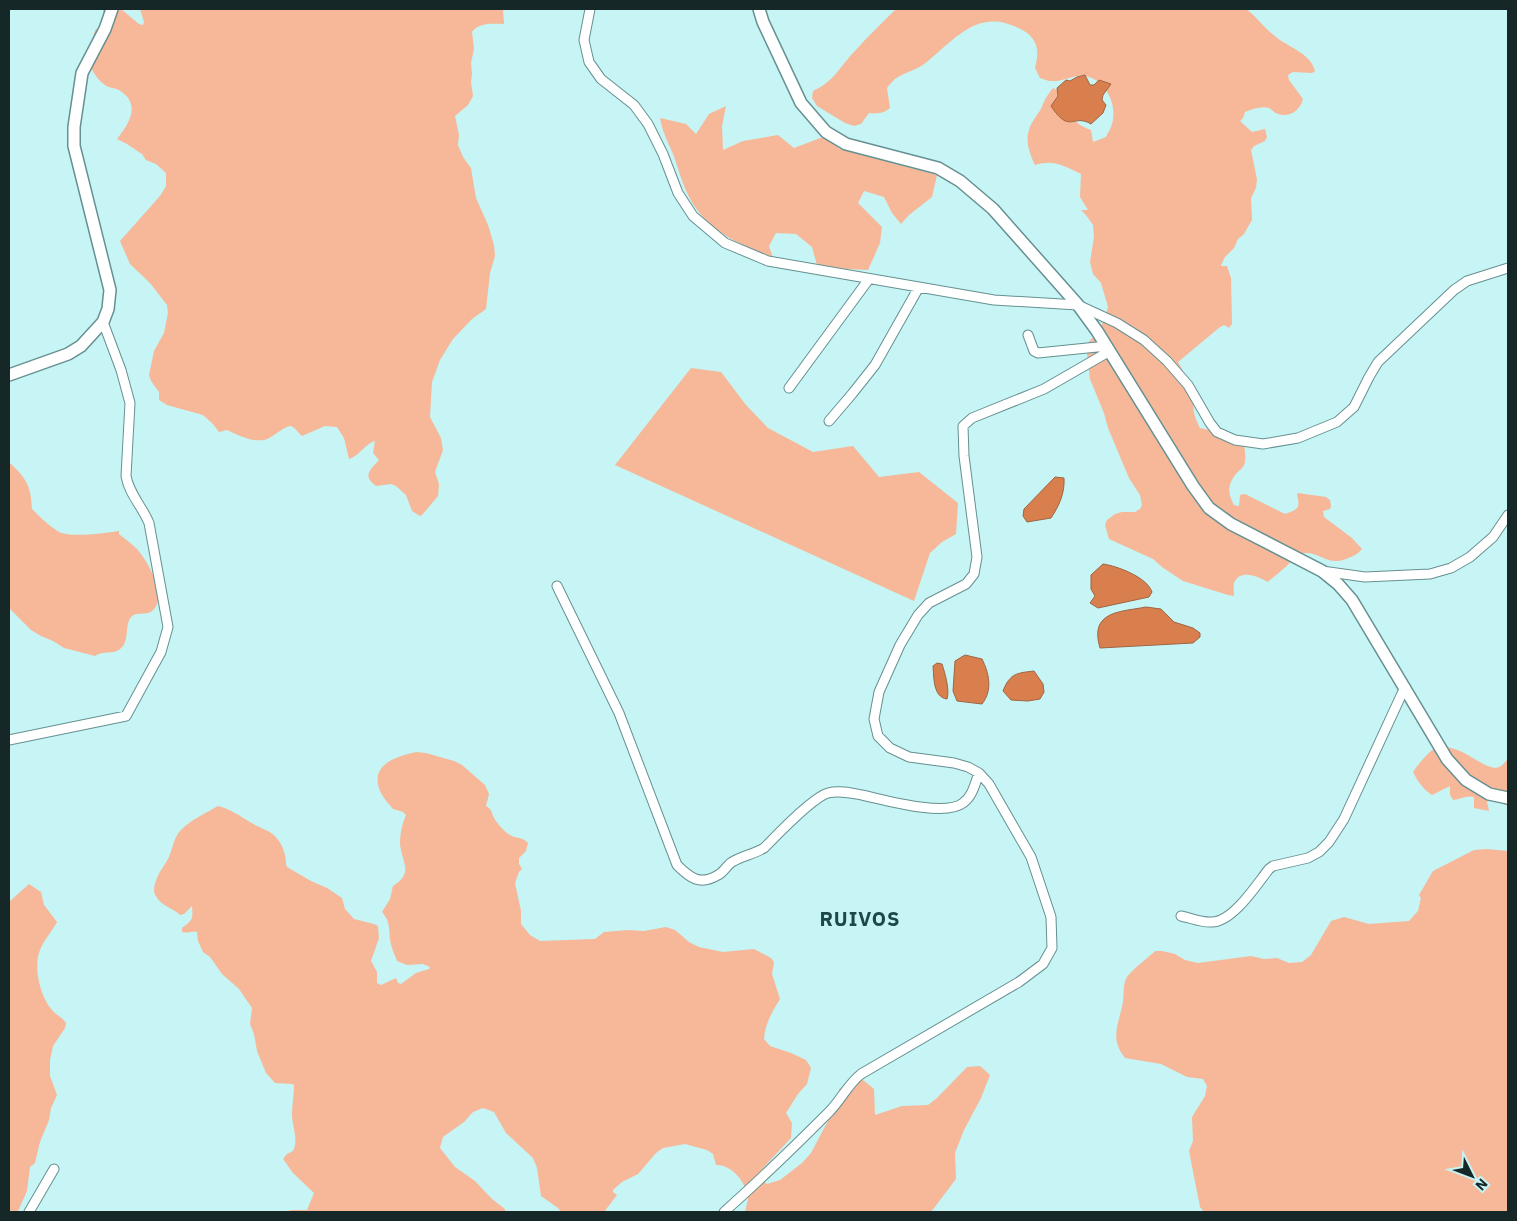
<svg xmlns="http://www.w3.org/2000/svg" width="1517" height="1221" viewBox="0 0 1517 1221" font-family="'IBM Plex Sans',sans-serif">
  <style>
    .green { fill: #f6b898 }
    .water { fill: #d97f4e; stroke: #9e6542 }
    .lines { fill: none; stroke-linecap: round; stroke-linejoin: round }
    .minor-casing { stroke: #669091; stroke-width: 11 }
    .tertiary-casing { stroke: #669091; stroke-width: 14 }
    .minor { stroke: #fff; stroke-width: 9 }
    .tertiary { stroke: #fff; stroke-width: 11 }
    .labels { text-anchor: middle; stroke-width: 4; stroke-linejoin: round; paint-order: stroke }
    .district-label { font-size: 20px; font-weight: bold; letter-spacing: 1px; fill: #1d4748; stroke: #c7f4f4 }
  </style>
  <rect width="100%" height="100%" fill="#c7f4f4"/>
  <path class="green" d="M103,9H121L139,24L143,25L144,22L140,9H503L504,24C492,24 480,22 472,32L474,49L471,63L472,74L471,82L473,96L468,105L455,116L459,135L458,145L463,157L471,168L476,198L488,225L494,245L495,256L490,273L486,309L472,319L453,339L440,360L432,382L430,417L441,438L443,450L435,472L439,484L438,496L422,515L420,516L412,511L406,495L396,486L391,484L376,486C362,476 370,470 379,460L373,453L375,441C364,444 360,456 349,459L344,438L337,427L325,426L302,436C299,434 295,427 291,426C285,425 273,438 264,440C251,442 238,435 227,430L219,432L213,424L203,415L167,405L159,400V392L151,381L149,375L154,351L164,333L168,313L167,305L150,283L130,264L120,241L160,196L166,186V173L156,164L146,160L142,154L127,144L117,139C129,124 142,104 119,90C115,88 109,88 105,85C99,81 91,71 90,63C90,60 92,55 93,52C94,45 92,35 96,29L103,28L107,18L103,14Z
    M896,9H1246C1257,17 1264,28 1275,36C1288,48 1310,52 1315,71L1312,73L1293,72L1288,75L1289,80L1303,99C1300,111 1288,119 1276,113C1275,113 1270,108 1269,108C1262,106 1252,109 1245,112L1243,118L1240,121L1252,132L1265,129L1267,137L1265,141L1254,146L1251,150L1257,179L1256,188L1251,198L1252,220L1244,234L1238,239L1234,248L1225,257L1221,265V266H1227L1231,278L1232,324L1229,328L1224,325L1220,327L1178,362L1195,392C1192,407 1193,414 1200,428L1243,437C1244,445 1246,454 1245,462C1244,468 1239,470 1235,475C1227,486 1228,494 1234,505L1239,506L1240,495L1245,494L1285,514C1297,510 1301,508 1297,495L1298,493L1326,497L1330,500L1331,506L1330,509L1323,511L1324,517L1352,538L1362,549C1357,555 1353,556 1346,559C1326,567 1318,549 1300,554C1292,556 1290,565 1283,569C1278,574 1273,577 1268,582C1259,577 1240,568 1234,583C1233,586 1234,592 1234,596L1228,595L1183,581L1162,567L1153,559L1109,539L1105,525L1107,520L1115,514L1122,512H1135L1140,509L1142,505L1140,495L1129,478L1108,428L1104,413L1090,379L1086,345L1100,330L1108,307L1101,283L1093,274L1090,262L1094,237L1093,225L1086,215L1081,210H1088L1080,197L1081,174C1064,166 1054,159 1035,165C1030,155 1025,141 1029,130C1031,122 1037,116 1041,109C1045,99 1046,97 1053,88L1064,95C1070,114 1071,123 1091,130L1093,142L1106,137C1107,134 1110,130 1111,127C1119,107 1107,81 1086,76C1074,74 1063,82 1051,81C1048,81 1044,79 1040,78L1035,68C1039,53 1039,40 1024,31C981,6 959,35 928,61C918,70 905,72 895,79C892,82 889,85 887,88L890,108C884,113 878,114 869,113L861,124L854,126L845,123L817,106L812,98L813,91C835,81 840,66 855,51C868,36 882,23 896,9Z
    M726,106L722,126L723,150L743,141L778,135L794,148L823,137L840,149L937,175L932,197L909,215L901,224L892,213L884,197L864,191L858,203L882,227L880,243L868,270L829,268L817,265L812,247L796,234L776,233L769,246L773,258C746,247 716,235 698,211C685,195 680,173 673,154C668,142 662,131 660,118L686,124L696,134L709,114Z
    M691,368L721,372L746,405L768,428L813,452L853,446L879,477L919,472L958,503L956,534L942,542L930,553L914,601L615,465Z
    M9,464H11C27,479 31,487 32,509C40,517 49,526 59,532C71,538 106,533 119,531V534C125,539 132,544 137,549C148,562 169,597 152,611C146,616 136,611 131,617C124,626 130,642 120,649C113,655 103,650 95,656L64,648L53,641L41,636L31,630L9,608Z
    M1440,744C1447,748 1455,748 1462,752C1473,757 1483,766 1495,768C1501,768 1505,762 1508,759V806L1503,804L1498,797H1495L1487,802L1489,811L1474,808V797C1467,795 1461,799 1453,800L1450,795V786L1432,795C1423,789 1418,782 1413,772C1421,760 1429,752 1440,744Z
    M416,752L426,753L454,761L462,765L485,785L489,794L486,806C491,809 491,810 493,816C496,822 503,831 510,835C517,839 521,836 528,843L526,851L519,858V864L522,869L519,872L515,883L521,911V924L530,935L540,941L595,939L604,932L629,930L644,931L666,927L675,930L689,942L699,947L723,952L754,949L771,958L774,962L772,974L780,999C772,1012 765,1024 764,1039L770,1046L791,1053L806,1060L811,1068L807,1084L798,1094L786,1113L792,1123L791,1138L763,1168L757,1177L767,1184L780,1180L802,1163L811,1153L839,1100V1089L846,1085L863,1080L874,1089L875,1115L902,1106L928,1105L937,1098L967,1067L980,1066L990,1075L981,1098L964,1130L955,1153L956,1179L931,1212H745C746,1208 748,1201 748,1197C746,1182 731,1164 716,1165L713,1154L707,1150L685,1144L663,1148L656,1153L638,1174L622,1182L613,1190V1192L617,1195L604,1212H561L558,1208L541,1196L537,1168L533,1158L506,1133L494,1112L483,1108L473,1112L464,1122L443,1137L440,1148L455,1167L475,1181L492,1199L505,1209V1212H284L292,1210H307L314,1193L293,1173L283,1159L287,1154L293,1151C299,1139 292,1127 292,1114C292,1105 294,1095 294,1085L292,1084L275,1083L266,1073L257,1051L254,1034L250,1024L252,1008L239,989L222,974L210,957L203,952L198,941L197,932C192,930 189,934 182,932V928C193,920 193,919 192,906L184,914L180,915C173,908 161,906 156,896C153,892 154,886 156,881C158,873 165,865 169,857C173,848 174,836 182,829C192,819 206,813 218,806C230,809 240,816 250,822C256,826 262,828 268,831C280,837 286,852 286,864L287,867L311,881L327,888L342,898L345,909L354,919L374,924L378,926L379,938L371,961L377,972V983L381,985L396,978L398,983L401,984L416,973L429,969L430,967L423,964L407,965L397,961C395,955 392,950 391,944C388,931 392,924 382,912L390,899L393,886C415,872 401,862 400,843C400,833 402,824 406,815L403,812L393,809C389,804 384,799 381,793C368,765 395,757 416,752Z
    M1487,849L1508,851V1212H1204L1200,1207L1189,1151L1193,1141L1192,1117L1205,1096L1207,1086L1203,1079L1187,1077L1161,1064L1125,1058C1109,1038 1119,1024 1123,1002C1124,995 1123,985 1126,979C1128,973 1149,957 1155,951H1162L1175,954L1185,960L1198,963L1251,956L1264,959L1277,958L1289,963L1302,962L1311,955L1331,921L1344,917L1369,924L1409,921L1418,911L1421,898L1419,895L1433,871L1474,850Z
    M29,884L41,892L44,905L57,922C52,931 44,940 40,950C33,967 40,996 52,1010C56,1015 62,1017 66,1023L65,1028L53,1046L50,1060V1076L57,1095L51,1108L49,1120L40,1142L35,1163L30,1167L27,1191L18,1211L15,1212H9V902Z"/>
  <path class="water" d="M1085,75L1090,85H1094L1099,80L1111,84L1103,95L1102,100L1106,105L1103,113L1091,124C1073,113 1070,135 1051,106L1058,96L1057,88L1066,80L1070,81L1077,77Z
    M1055,477L1064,478C1065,493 1059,506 1051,518L1027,522L1023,516L1024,509Z
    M1103,564C1117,566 1147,577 1152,592L1149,597L1098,608L1090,603L1095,596L1091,589V575Z
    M1146,607L1161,609L1174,622L1193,628L1200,633V637L1193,643L1100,648C1089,611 1120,612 1146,607Z
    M965,655L982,659C989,673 993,690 982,704L957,701L953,691L955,661Z
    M937,663L942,664C945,673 950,691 947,699C933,697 934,678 933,666Z
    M1034,671L1043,684L1044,692L1040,699L1028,701L1011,700L1003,691C1010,673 1017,673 1034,671Z"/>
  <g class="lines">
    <g class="minor-casing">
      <path id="minor" d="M590,9L584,40L589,62L601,79L634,105L648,124L663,154L678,193L693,216L725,243L768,261L994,300L1078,305L1117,323L1144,340L1167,361L1188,385L1210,423L1217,432L1235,440L1263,444L1298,438L1337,422L1354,407L1369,377L1378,362L1454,290L1467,281L1508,268
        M1028,335L1034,351L1038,353L1107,346
        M789,388L869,279
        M829,421L852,394L875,365L919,287
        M1322,571L1365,577L1430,574L1451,568L1470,557L1493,537L1508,515
        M557,586L619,713L677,865C690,878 700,886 718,875C724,872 727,865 732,862C742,856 754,854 764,848C777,835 813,797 828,793C839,790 852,793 862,795C885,800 945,817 963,803C973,796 975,783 979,773
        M9,740L126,716L161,652L168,627L149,523C142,506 129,494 126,476L130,403L121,370L103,322
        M1181,916C1191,918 1202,923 1212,922C1233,922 1257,884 1269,869L1273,866L1308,858L1319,852L1329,842L1344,819L1405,687
        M29,1212L54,1169
        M724,1212C760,1180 795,1146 829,1112C841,1100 848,1084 861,1074L1019,982L1043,964L1052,948L1051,917L1031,857L989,784L979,773L968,767L954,763L909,757L890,748L878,736L874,719L879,692L900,645L918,615L929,603L966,584L974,574L977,557L964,456L963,426L972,418L1044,389L1110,351"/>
    </g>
    <g class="tertiary-casing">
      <path id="tertiary" d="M759,9L763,22L801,103L826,132L846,144L938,168L960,181L993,209L1078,305L1097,331L1193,486L1209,508L1231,524L1322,571L1338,584L1352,600L1447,759L1466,780L1489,794L1508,798
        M9,375L68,354L81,346L103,322L108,309L110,290L74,146V127L82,73L105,29L112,9"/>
    </g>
    <use href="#minor" class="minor"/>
    <use href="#tertiary" class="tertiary"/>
  </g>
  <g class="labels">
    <g class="district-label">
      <text x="860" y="926">RUIVOS</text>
    </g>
  </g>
  <rect width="1517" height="1221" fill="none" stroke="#152727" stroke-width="20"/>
  <g transform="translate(1472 1176) rotate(132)" stroke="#c7f4f4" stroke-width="4" paint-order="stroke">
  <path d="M0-4L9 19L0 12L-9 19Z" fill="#152727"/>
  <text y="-8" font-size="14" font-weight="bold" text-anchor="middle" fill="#152727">N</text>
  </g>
</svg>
